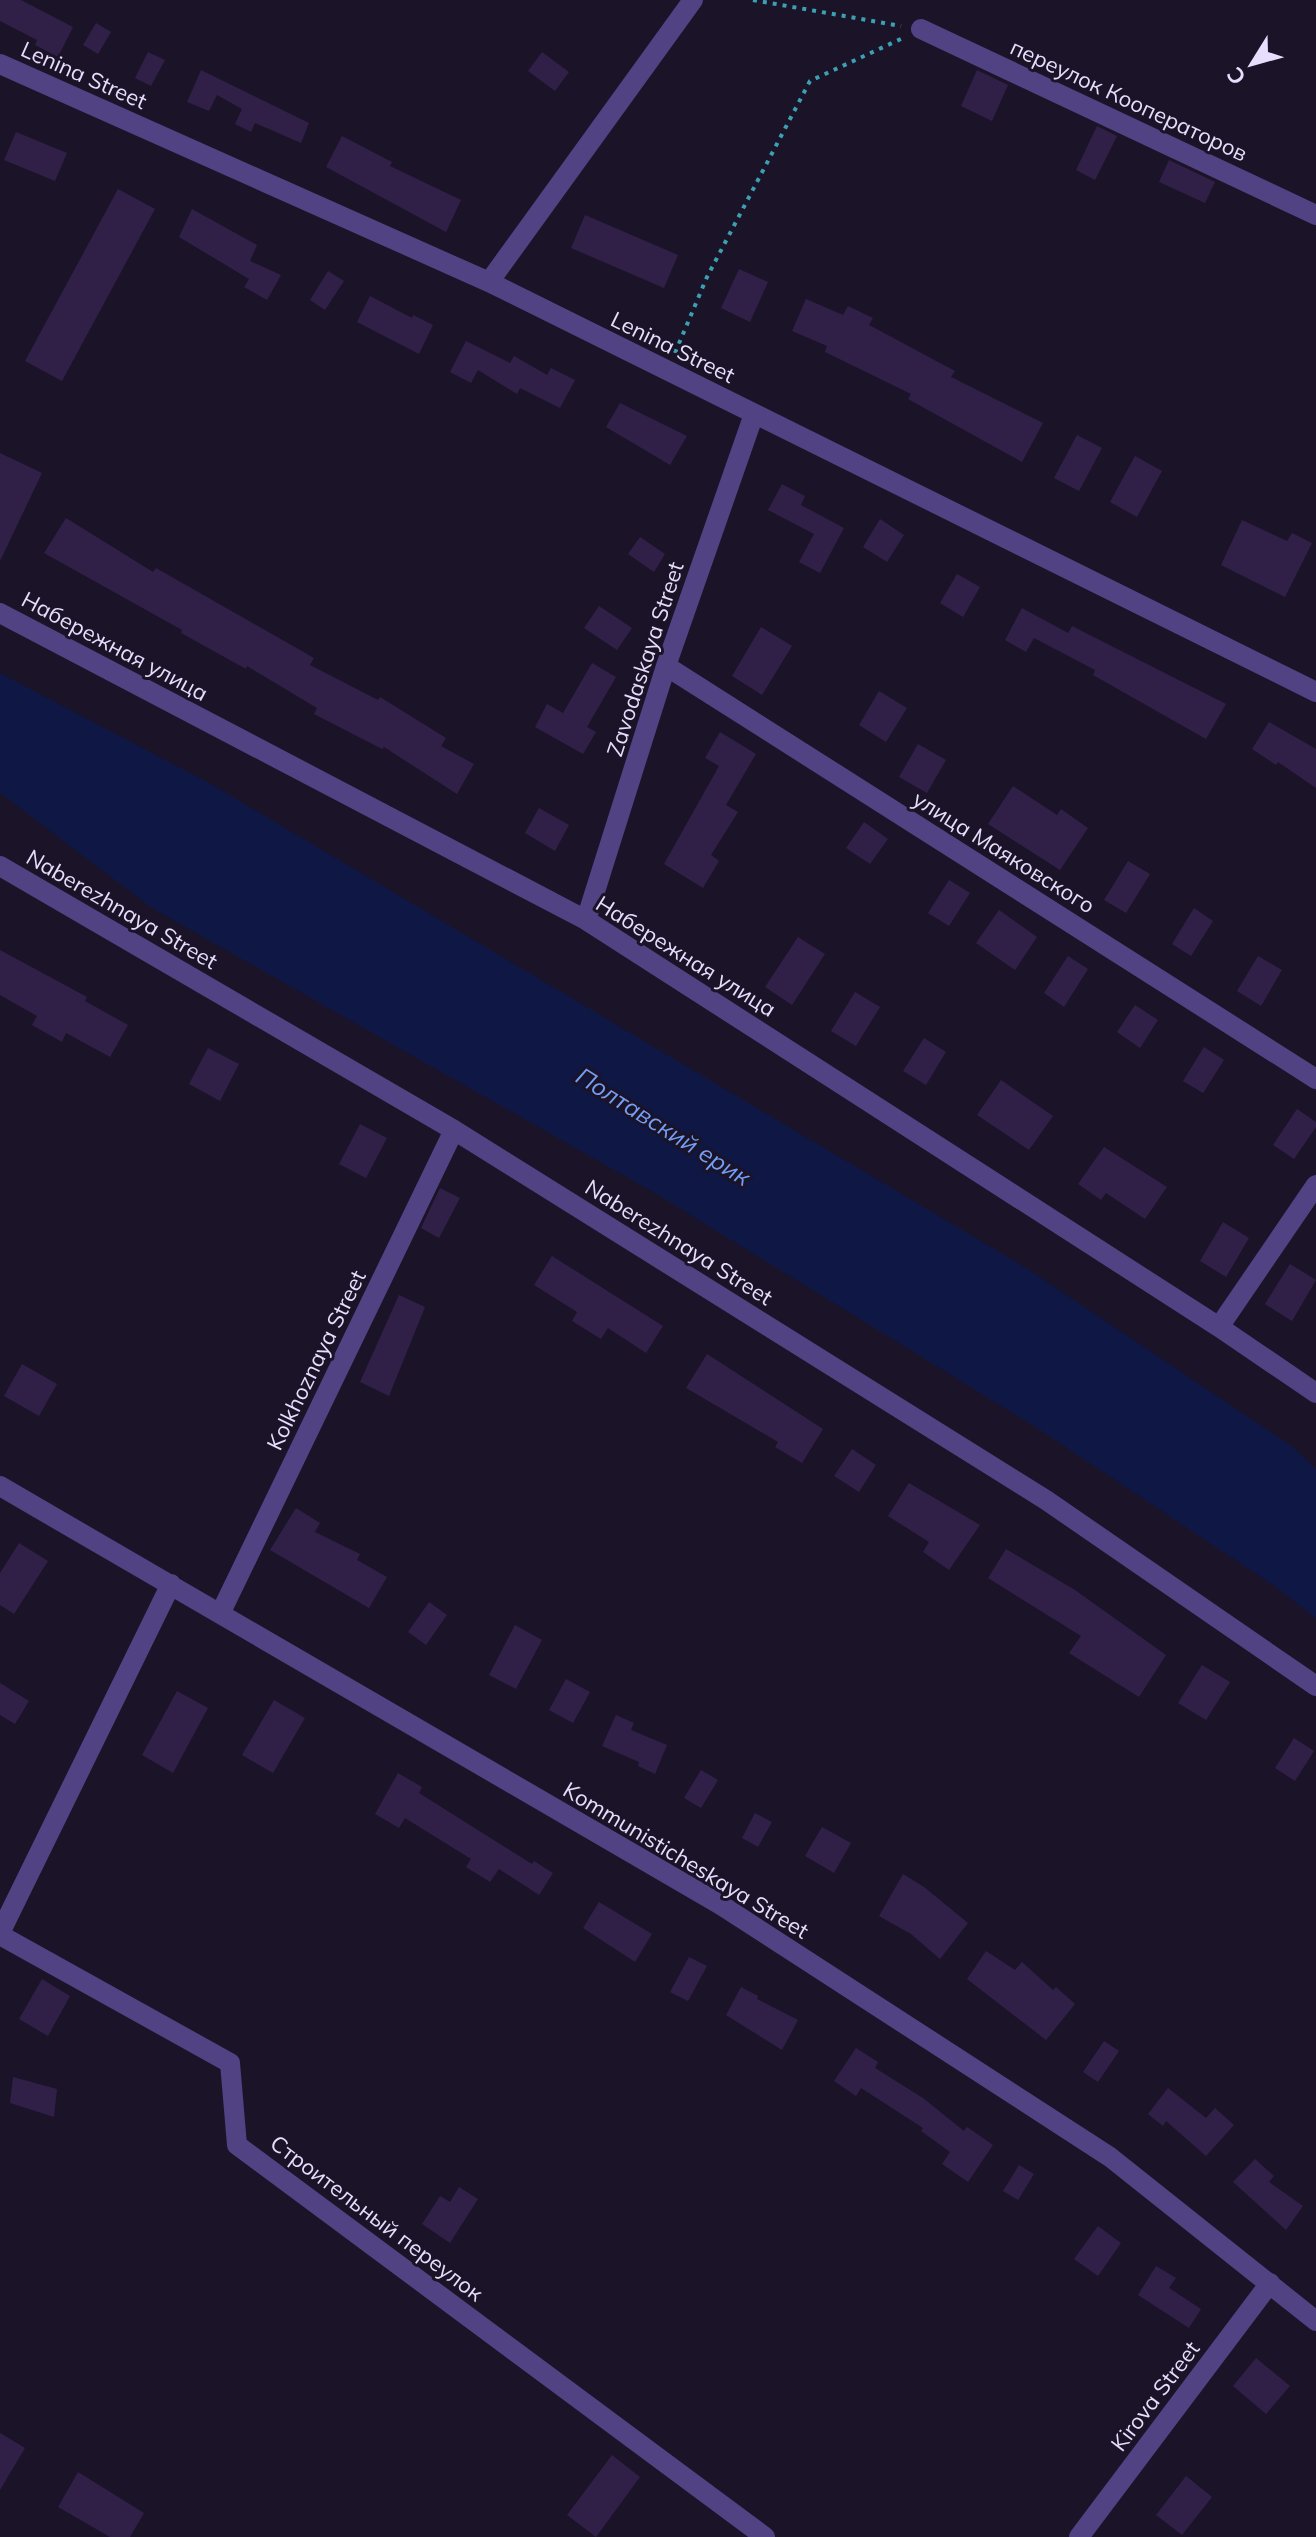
<svg xmlns="http://www.w3.org/2000/svg" width="1316" height="2537" viewBox="0 0 1316 2537" font-family="Mulish,sans-serif">
  <style>
    .water { fill: #0f1844 }
    .building { fill: #302048 }
    .lines { fill: none; stroke-linecap: round; stroke-linejoin: round }
    .path { stroke: #3ba1b2; stroke-width: 4; stroke-dasharray: 4 6; stroke-linecap: butt }
    .minor { stroke: #514283; stroke-width: 20 }
    .labels { text-anchor: middle; stroke-width: 6; stroke-linejoin: round; paint-order: stroke }
    .street-label { font-size: 22px; fill: #e7ddfc; stroke: #1b1328 }
    .water-label { font-size: 24px; font-style: italic; fill: #739ef4; stroke: #1b1328 }
  </style>
  <rect width="100%" height="100%" fill="#1b1328"/>
  <path class="water" d="M0,673L211,784L1028,1269L1293,1447L1316,1469V1618L1273,1585L1034,1426L653,1192L152,908L0,793Z"/>
  <path class="building" d="M0,0H21L73,27L58,57L35,45L37,40L0,21Z
    M96,23L111,32L98,54L83,45Z
    M148,52L165,60L151,86L135,78Z
    M542,52L569,72L555,91L528,71Z
    M201,70L309,123L301,143L255,123L251,132L235,124L242,109L217,95L209,111L187,102Z
    M977,70L1008,85L992,121L961,106Z
    M1097,126L1117,136L1095,180L1076,170Z
    M16,132L67,153L55,181L4,160Z
    M342,136L392,162L390,166L461,200L446,232L326,167Z
    M1169,160L1215,182L1205,203L1159,182Z
    M118,189L155,209L62,381L25,361Z
    M192,209L257,245L250,261L281,275L267,300L244,287L249,279L179,237Z
    M585,215L678,255L664,288L571,248Z
    M739,269L768,282L750,322L721,308Z
    M328,271L344,281L325,310L310,300Z
    M370,296L412,318L413,315L433,325L419,354L357,322Z
    M806,299L843,315L848,306L873,318L869,325L955,371L951,377L1043,423L1022,462L908,399L911,394L825,352L827,346L792,331Z
    M466,341L510,363L514,356L547,375L551,368L575,380L560,408L520,388L517,394L478,370L471,383L450,372Z
    M620,403L687,436L670,465L606,427Z
    M1077,435L1102,448L1079,491L1054,478Z
    M0,453L42,473L0,561Z
    M1135,456L1162,471L1137,517L1110,502Z
    M782,484L805,496L801,505L844,528L820,573L799,562L814,534L768,510Z
    M66,518L153,572L156,568L314,658L310,665L378,700L380,697L446,738L441,746L474,764L457,794L384,747L382,749L314,714L317,708L247,666L246,669L181,633L182,630L44,553Z
    M880,519L904,535L887,562L863,547Z
    M1242,520L1287,541L1292,533L1312,543L1285,597L1221,565Z
    M640,537L665,554L654,572L628,554Z
    M957,574L980,587L963,617L940,603Z
    M599,606L632,628L617,650L584,628Z
    M1022,608L1068,633L1072,626L1226,704L1206,739L1093,675L1095,670L1034,638L1026,652L1005,640Z
    M761,627L792,646L762,695L732,676Z
    M592,663L616,677L587,727L596,732L583,754L535,727L547,704L563,713Z
    M879,691L907,708L886,742L859,725Z
    M1269,722L1316,749V788L1278,762L1276,765L1252,749Z
    M720,732L756,754L726,805L738,812L711,855L719,861L703,888L664,864L719,766L705,758Z
    M918,744L946,760L927,793L899,777Z
    M1013,786L1057,815L1061,809L1088,828L1060,870L988,824Z
    M539,808L569,825L555,851L525,833Z
    M864,822L888,839L870,864L846,848Z
    M1128,861L1150,874L1126,913L1104,900Z
    M949,880L970,893L949,926L928,913Z
    M1194,908L1213,921L1191,956L1172,944Z
    M999,910L1037,937L1015,970L976,943Z
    M798,937L825,954L792,1005L765,987Z
    M0,950L87,997L85,1001L128,1025L110,1057L66,1033L62,1042L32,1025L37,1016L0,995Z
    M1068,956L1088,969L1064,1007L1044,993Z
    M1258,956L1282,970L1261,1006L1237,991Z
    M855,992L880,1007L856,1046L831,1031Z
    M1135,1005L1158,1020L1140,1048L1117,1032Z
    M924,1038L946,1052L926,1085L903,1071Z
    M1204,1047L1224,1060L1203,1093L1183,1081Z
    M208,1048L239,1064L220,1101L189,1084Z
    M1001,1080L1053,1116L1029,1150L977,1115Z
    M1297,1109L1316,1122V1127L1294,1159L1273,1145Z
    M360,1124L387,1138L366,1178L339,1164Z
    M1104,1147L1167,1187L1145,1219L1106,1193L1101,1200L1078,1184Z
    M440,1188L460,1198L439,1238L421,1228Z
    M1223,1222L1249,1238L1226,1277L1200,1261Z
    M552,1256L663,1326L646,1353L608,1328L601,1339L572,1321L577,1312L534,1285Z
    M1290,1264L1316,1280L1292,1321L1265,1304Z
    M399,1295L425,1307L389,1396L360,1382Z
    M707,1354L823,1429L802,1463L775,1447L778,1442L686,1388Z
    M22,1364L57,1384L39,1416L4,1396Z
    M852,1449L876,1465L859,1492L834,1476Z
    M909,1483L980,1525L949,1570L923,1552L929,1542L888,1516Z
    M296,1508L320,1523L315,1532L360,1554L357,1560L387,1577L369,1608L270,1550Z
    M19,1543L48,1561L14,1614L0,1605V1573Z
    M1006,1549L1075,1590L1166,1655L1139,1697L1069,1653L1081,1636L988,1578Z
    M429,1602L447,1615L426,1645L408,1632Z
    M515,1625L542,1640L516,1689L489,1675Z
    M1202,1665L1230,1682L1206,1720L1178,1703Z
    M566,1679L590,1692L573,1723L549,1710Z
    M0,1683L29,1701L15,1724L0,1715Z
    M177,1691L208,1708L173,1773L142,1755Z
    M274,1700L305,1718L273,1773L242,1755Z
    M616,1715L634,1723L631,1730L667,1745L655,1774L638,1766L639,1762L602,1746Z
    M1294,1738L1314,1751L1295,1781L1275,1768Z
    M701,1770L718,1780L701,1808L684,1798Z
    M398,1773L422,1787L419,1793L532,1864L534,1861L553,1873L539,1895L499,1869L490,1882L466,1867L471,1859L405,1818L399,1828L375,1814Z
    M755,1813L772,1822L758,1847L742,1838Z
    M822,1827L851,1843L834,1873L805,1856Z
    M903,1874L924,1887L968,1923L940,1959L911,1934L879,1916Z
    M599,1902L652,1934L635,1962L583,1928Z
    M986,1951L1015,1970L1022,1962L1053,1990L1056,1987L1075,2004L1046,2040L967,1979Z
    M689,1957L707,1966L688,2001L670,1992Z
    M42,1979L70,1996L48,2036L19,2019Z
    M741,1987L758,1996L757,1999L798,2020L782,2050L726,2015Z
    M1104,2041L1119,2051L1098,2082L1083,2072Z
    M856,2048L878,2062L875,2068L923,2098L964,2131L967,2127L993,2145L968,2182L942,2164L950,2152L921,2131L923,2128L861,2088L856,2096L834,2081Z
    M13,2077L57,2089L54,2117L10,2103Z
    M1168,2088L1206,2118L1215,2108L1234,2125L1206,2156L1166,2121L1163,2126L1148,2114Z
    M1255,2159L1274,2176L1269,2182L1303,2206L1286,2230L1233,2182Z
    M1019,2165L1034,2174L1018,2200L1003,2191Z
    M459,2187L478,2199L450,2243L422,2224L440,2196L450,2202Z
    M1098,2226L1121,2243L1098,2276L1074,2259Z
    M1156,2266L1176,2278L1169,2288L1201,2309L1189,2328L1138,2295Z
    M1256,2358L1290,2386L1266,2414L1233,2386Z
    M0,2433L25,2448L0,2490Z
    M612,2455L640,2477L596,2537L567,2515Z
    M78,2472L144,2513L130,2537H110L58,2507Z
    M1186,2476L1212,2497L1182,2535L1156,2515Z"/>
  <g class="lines">
    <path class="path" d="M753,0L901,26
      M675,353L707,277L810,81L903,38"/>
    <path class="minor" d="M921,29L1316,215
      M0,64L489,282L1316,692
      M489,282L693,0
      M0,613L586,920L1219,1327L1316,1393
      M666,666L1316,1079
      M0,866L454,1130L1046,1500L1316,1686
      M586,920L666,666L754,414
      M1219,1327L1316,1185
      M0,1486L721,1905L1110,2157L1316,2321
      M221,1612L454,1130
      M0,1933L171,1584
      M0,1935L230,2063L237,2145L765,2537
      M1079,2537L1270,2283"/>
  </g>
  <g class="labels">
    <g class="street-label">
      <text transform="translate(84 75) rotate(24)" y="8">Lenina Street</text>
      <text transform="translate(1129 100) rotate(25)" y="8">переулок Кооператоров</text>
      <text transform="translate(673 347) rotate(26)" y="8">Lenina Street</text>
      <text transform="translate(115 646) rotate(28)" y="8">Набережная улица</text>
      <text transform="translate(645 659) rotate(-72)" y="8">Zavodaskaya Street</text>
      <text transform="translate(1004 852) rotate(32)" y="8">улица Маяковского</text>
      <text transform="translate(122 909) rotate(30)" y="8">Naberezhnaya Street</text>
      <text transform="translate(686 956) rotate(32)" y="8">Набережная улица</text>
      <text transform="translate(679 1242) rotate(32)" y="8">Naberezhnaya Street</text>
      <text transform="translate(316 1360) rotate(-64)" y="8">Kolkhoznaya Street</text>
      <text transform="translate(686 1860) rotate(31)" y="8">Kommunisticheskaya Street</text>
      <text transform="translate(377 2218) rotate(37)" y="8">Строительный переулок</text>
      <text transform="translate(1155 2396) rotate(-53)" y="8">Kirova Street</text>
    </g>
    <g class="water-label">
      <text transform="translate(663 1127) rotate(32)" y="8">Полтавский ерик</text>
    </g>
  </g>
  <g transform="translate(1252 64) rotate(233)" stroke="#1b1328" stroke-width="6" paint-order="stroke">
  <path d="M0-6L14 30L0 20L-14 30Z" fill="#e7ddfc"/>
  <text y="-12" font-size="22" font-weight="bold" text-anchor="middle" fill="#e7ddfc">С</text>
  </g>
</svg>
